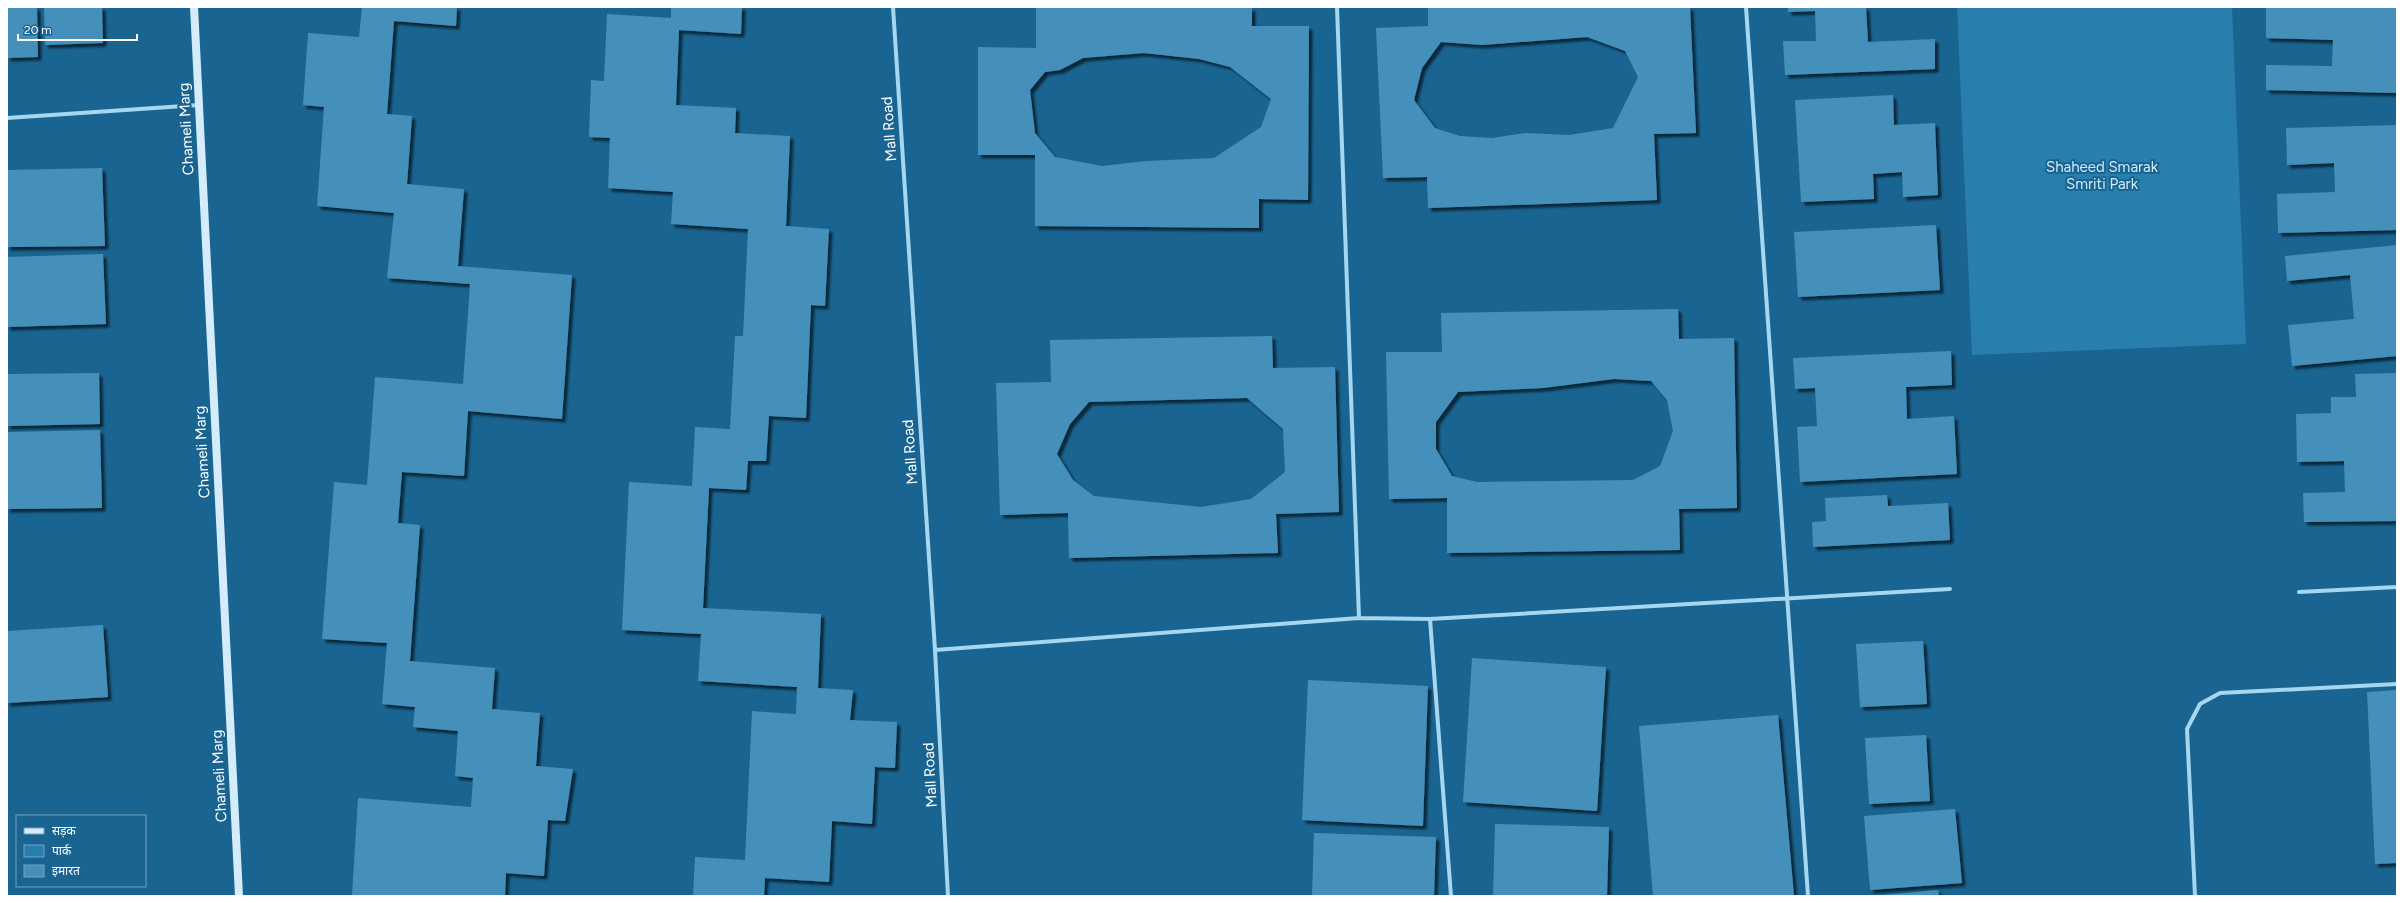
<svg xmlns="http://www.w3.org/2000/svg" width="2404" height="903" viewBox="0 0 2404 903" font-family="Figtree,'Noto Sans Devanagari',sans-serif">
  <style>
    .green { fill: #287ead }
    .building { fill: #4590ba; fill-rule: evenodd; filter: url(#shadow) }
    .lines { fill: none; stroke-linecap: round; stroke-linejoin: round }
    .street { stroke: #a7d6ef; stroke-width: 4 }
    .secondary { stroke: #d4ecfb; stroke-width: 8 }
    .labels { text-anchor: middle; stroke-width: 4; stroke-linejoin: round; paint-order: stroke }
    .street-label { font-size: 15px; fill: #fff; stroke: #196491 }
    .park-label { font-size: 15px; fill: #cdebfb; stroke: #196491 }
  </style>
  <defs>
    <filter id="shadow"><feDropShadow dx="3.5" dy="3.5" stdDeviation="1" flood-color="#0009"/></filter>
  </defs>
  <rect width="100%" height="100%" fill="#196491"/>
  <path class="green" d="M1957,7H2232L2246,344L1972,355Z"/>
  <path class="building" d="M7,7H37L38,57L7,58Z
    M44,7H102L103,43L45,45Z
    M362,7H457L456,26L394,21L387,114L412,116L407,184L464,189L458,266L572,275L562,419L468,411L464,476L402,472L398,523L420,525L410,661L495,668L492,709L540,713L536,766L573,769L565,821L548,820L544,876L506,873L505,896H352L358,798L471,807L473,778L455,776L458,731L413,727L415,707L382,704L387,643L322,639L334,482L367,485L375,377L463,384L470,284L387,278L394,213L317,206L324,107L303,105L308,33L359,37Z
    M671,7H742L741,34L679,30L676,105L736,108L735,133L790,136L786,226L829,229L825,306L811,305L806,418L769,416L766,461H748L746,490L709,488L703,608L821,614L818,688L853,690L850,720L897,722L895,768L875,767L872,824L832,821L829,882L765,878L764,896H693L695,857L745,860L752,711L796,714L797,687L698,681L701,634L622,630L629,482L692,486L695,427L730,429L735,336H743L748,229L671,224L673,192L608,188L610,138L589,137L591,80L604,81L607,14L671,18Z
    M1036,7L1252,8V26H1309L1308,200L1259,199V228L1035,226V155H978V47L1036,48ZM1144,53L1199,59L1230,67L1271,99L1261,127L1214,158L1146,161L1102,166L1055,157L1035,133L1030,90L1045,72L1060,70L1083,58Z
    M1428,7H1690L1696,133L1654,134L1657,200L1428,208L1427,177L1383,178L1376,28L1428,26ZM1587,37L1625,51L1638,77L1613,128L1569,135L1525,133L1492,138L1460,136L1435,128L1414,100L1422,68L1441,42L1482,45Z
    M1788,7H1866L1868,42L1935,39V69L1785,75L1783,41H1816L1815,11L1788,12Z
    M2266,7H2397V93L2266,90V65L2332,66L2333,40L2266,38Z
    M1893,95L1894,125L1935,123L1938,195L1903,197L1902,172L1873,174L1874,199L1801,202L1795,100Z
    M2397,125V230L2278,233L2277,194L2335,192L2334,163L2287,165L2286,128Z
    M102,168L105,246L7,247V170Z
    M1936,225L1940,290L1798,297L1794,232Z
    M2397,245V356L2292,366L2288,325L2354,319L2350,275L2287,281L2285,256Z
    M103,254L106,324L7,327V257Z
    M1678,309L1679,339L1734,338L1737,508L1679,509L1680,550L1447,553V498L1389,499L1386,352H1442L1441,313ZM1614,379L1651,381L1667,400L1673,431L1660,466L1633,480L1477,482L1452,476L1436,449V422L1458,392L1543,388Z
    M1272,336L1273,368L1335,367L1339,512L1276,514L1278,553L1069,558L1068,513L1000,515L996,383L1051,382L1050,340ZM1247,398L1283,429L1285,472L1251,499L1201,507L1094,496L1073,480L1057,454L1070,424L1089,402Z
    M1951,351L1952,385L1906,387L1907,419L1954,416L1957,474L1800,482L1797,427L1817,426L1815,388L1795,389L1793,358Z
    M99,373L100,424L7,426V374Z
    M2397,373V521L2304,522L2303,493L2345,492L2344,461L2297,462L2296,414L2331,413V397H2356L2355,374Z
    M100,430L102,508L7,509V432Z
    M1887,495L1888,506L1948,503L1950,540L1813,547L1812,522L1826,521L1825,498Z
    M103,625L108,697L7,703V631Z
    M1923,641L1927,704L1860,707L1856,644Z
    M1472,658L1606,667L1597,811L1463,802Z
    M1308,680L1428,686L1423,826L1302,820Z
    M2397,690V863L2375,864L2367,692Z
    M1778,715L1794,896H1653L1639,726Z
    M1926,735L1930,801L1869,804L1865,738Z
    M1955,809L1962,883L1870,890L1864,816Z
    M1495,824L1609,827L1607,896H1493Z
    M1314,833L1436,837L1434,896H1312Z
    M1938,890L1939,896H1884V895Z"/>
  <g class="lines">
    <path class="street" d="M893,7L935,650L948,896
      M1337,7L1359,618
      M1746,7L1808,896
      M7,118L199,105
      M2299,592L2397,587
      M1430,619L1451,896
      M935,650L1359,618L1430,619L1950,589
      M2195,896L2187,729L2200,704L2220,693L2397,684"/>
    <path class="secondary" d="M194,7L239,896"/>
  </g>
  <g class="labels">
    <g class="street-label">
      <text transform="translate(186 129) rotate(-93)" y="5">Chameli Marg</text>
      <text transform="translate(889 129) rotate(-94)" y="5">Mall Road</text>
      <text transform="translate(202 452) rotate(-93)" y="5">Chameli Marg</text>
      <text transform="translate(910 452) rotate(-94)" y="5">Mall Road</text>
      <text transform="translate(930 775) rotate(-93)" y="5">Mall Road</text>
      <text transform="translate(219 776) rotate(-93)" y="5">Chameli Marg</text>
    </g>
    <g class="park-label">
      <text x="2102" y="172">Shaheed Smarak<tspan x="2102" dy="17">Smriti Park</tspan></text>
    </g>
  </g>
  <rect width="2404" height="903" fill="none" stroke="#ffffff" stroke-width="16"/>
  <rect x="16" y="815" width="130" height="72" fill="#196491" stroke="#75a2bd"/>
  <rect x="24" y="828" width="20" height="6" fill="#d4ecfb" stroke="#75a2bd"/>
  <text x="52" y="835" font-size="12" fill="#ffffff">सड़क</text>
  <rect x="24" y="845" width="20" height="12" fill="#287ead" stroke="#75a2bd"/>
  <text x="52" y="855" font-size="12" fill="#ffffff">पार्क</text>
  <rect x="24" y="865" width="20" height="12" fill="#4590ba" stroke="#75a2bd"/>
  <text x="52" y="875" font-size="12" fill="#ffffff">इमारत</text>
  <path d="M18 34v6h119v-6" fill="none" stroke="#ffffff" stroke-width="2"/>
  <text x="24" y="34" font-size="12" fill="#ffffff" stroke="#196491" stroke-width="3" paint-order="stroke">20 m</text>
</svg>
